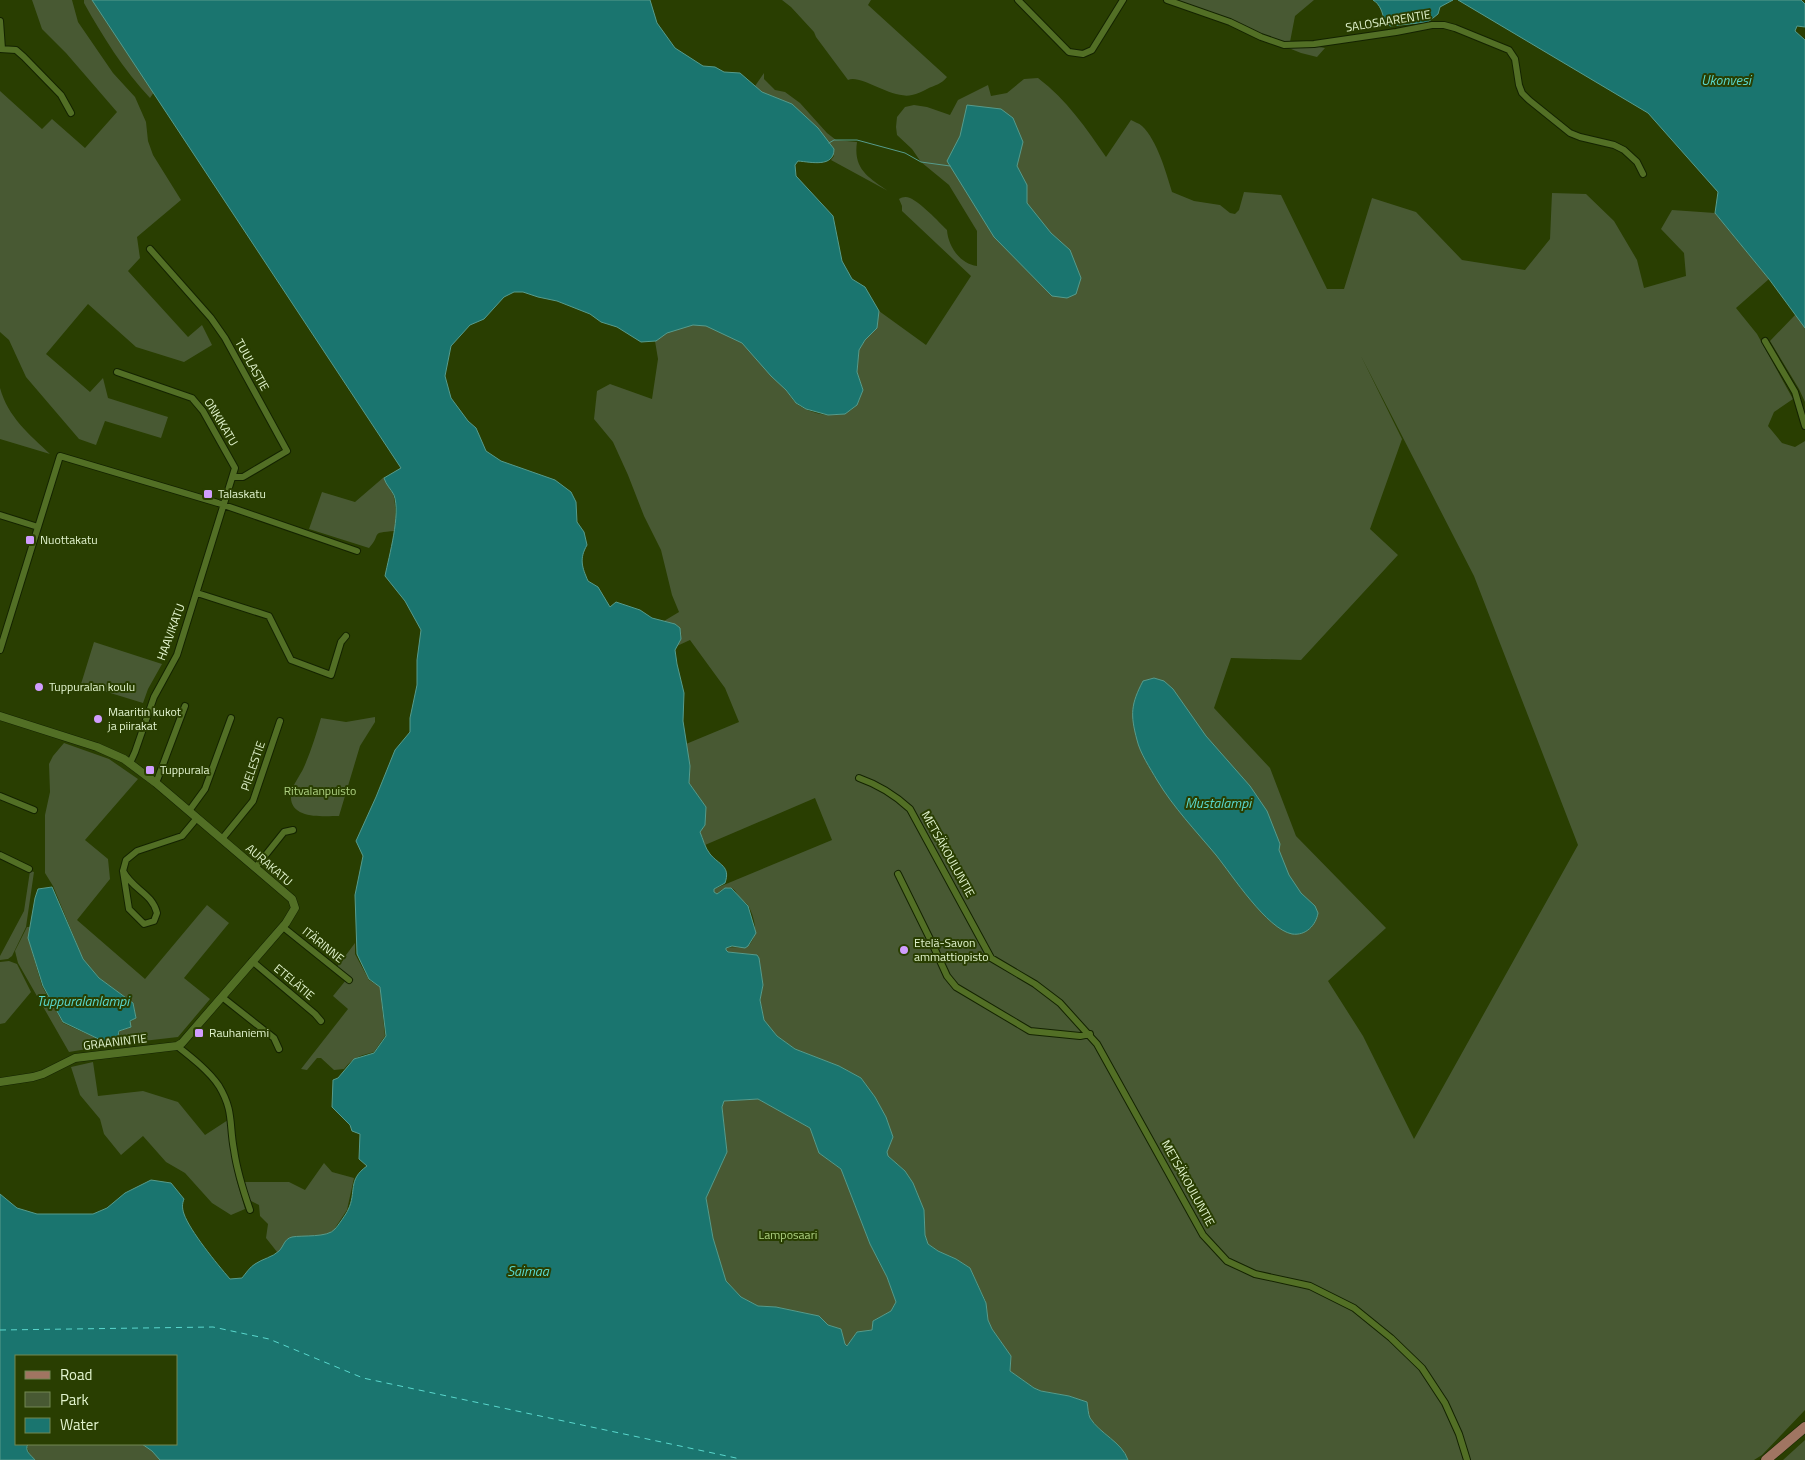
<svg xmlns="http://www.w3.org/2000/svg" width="1805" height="1460" viewBox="0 0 1805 1460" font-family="'Titillium Web',sans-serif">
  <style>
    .green { fill: #485933; fill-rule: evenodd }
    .water { fill: #1a756f; stroke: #569b8c; fill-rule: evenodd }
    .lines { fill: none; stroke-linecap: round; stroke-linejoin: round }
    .stream { stroke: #569b8c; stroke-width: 1 }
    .ferry { stroke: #59d7cd; stroke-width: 1; stroke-dasharray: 6 5; stroke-linecap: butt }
    .minor-casing { stroke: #142300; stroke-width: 8 }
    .tertiary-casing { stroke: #142300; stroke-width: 9 }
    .primary-casing { stroke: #142300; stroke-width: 11 }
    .minor { stroke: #526f25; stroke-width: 6 }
    .tertiary { stroke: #526f25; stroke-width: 8 }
    .primary { stroke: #a07562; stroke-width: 10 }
    .poi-dot { fill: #d19dfe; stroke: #293e01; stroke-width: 2 }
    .labels { text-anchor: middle; stroke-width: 4; stroke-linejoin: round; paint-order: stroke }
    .street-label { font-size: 12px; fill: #e2f4ce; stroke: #293e01 }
    .poi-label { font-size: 12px; fill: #e2f4ce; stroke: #293e01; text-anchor: start }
    .park-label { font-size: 12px; fill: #aed182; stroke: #293e01 }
    .water-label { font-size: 14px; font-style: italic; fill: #59d7cd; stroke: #293e01 }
  </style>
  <rect width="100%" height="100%" fill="#293e01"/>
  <path class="green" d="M32,0H72L78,22L113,73L135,97L146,122L148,141L153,155L181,200L137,237L140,258L128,271L188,337L202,325L212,345L184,362L136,347L88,304L46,354L90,392L103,378L108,398L168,417L161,438L105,421L96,445L79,439L26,377L9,340L0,332V91L42,129L52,119L85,148L117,112L66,53L42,29Z
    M84,0H111L156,89L150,98C123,69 103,37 84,3Z
    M782,0H871L868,5L947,77C942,84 935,85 927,89C923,91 917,94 912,95C892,100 861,74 848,80L816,37L814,32L791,7Z
    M1170,0H1314L1295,16L1290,42L1325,48L1317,57L1301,53Z
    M764,73V79L775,90L785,92L800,103L827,133L836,140L857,142C853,169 868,177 888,191L831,160L834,156L792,104L762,92L755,86Z
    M1038,78C1067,100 1086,128 1106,157L1131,120C1134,122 1139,123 1142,126C1157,140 1166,172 1172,192L1194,201L1220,205L1230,213L1235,214L1239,210L1244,192L1281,195L1327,289H1344L1372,198L1416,212L1462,260L1525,270L1550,239L1552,193L1586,194L1614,221L1637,260L1644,288L1686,276L1684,253L1661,229L1672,210L1715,213L1769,279L1736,308L1757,334L1793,399L1774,412L1768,426L1782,443L1795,447L1805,441V1410L1762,1455L1754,1460H1128C1122,1442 1100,1434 1090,1418C1087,1414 1088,1407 1086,1402L1069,1396L1042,1391L1034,1388L1010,1371L1011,1356L992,1329L988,1320L986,1302L970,1268L956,1259L938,1251L928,1244L925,1235L924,1210L913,1183L905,1171L888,1156L887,1152L893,1137L886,1117L875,1097L861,1078L839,1066L795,1049L777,1036L764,1020L760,1000L763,985L759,958L757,955L728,952L726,950V948C732,946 745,949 748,946C759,936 755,919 749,907C747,903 743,901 740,899C737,895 736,889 730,888C725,887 720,891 717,894L714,892V889L832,840L815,798L705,845L700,832L705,825L706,807L689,783L690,766L686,744L739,722L725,688L690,640L677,646C686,631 680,625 664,621L679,612L672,595L661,550L644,516L628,475L613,442L594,419L597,391L610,384L652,399L658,359L655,341L639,337L632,316L623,315L626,308H643L648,316L651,317L660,308L670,309L674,314L678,312L683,297L679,287L682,282L679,278L682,280L685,277L687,280L695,278L694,266L701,263L703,267L707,264L706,259L712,252L722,256L729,251L740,252L745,257V260L764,267L773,277L780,293L778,312L767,342L756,353L754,350L745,346C758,361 771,375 785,389C789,393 792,400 797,404C811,415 845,422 857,404C860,400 861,394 863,390L857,372L859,350L865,340L877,328L879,311L926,345L971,276L902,211V206L899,199C902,197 906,196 910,198C921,203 938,221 947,230C948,246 960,264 977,266V231L949,185L921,162L912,149L897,135L896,127L897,117L905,107L914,105L927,107L950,115L958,100L988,85L991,96L1007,93L1024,79ZM1361,356L1474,576L1578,845L1414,1139L1363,1036L1328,981L1386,928L1296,836L1270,768L1214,708L1231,658L1301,660L1398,555L1370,529L1402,439Z
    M1796,314L1805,328V402L1799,389L1770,341Z
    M0,388C8,417 29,434 50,454L0,439Z
    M384,477C386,484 390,488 393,494C396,502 396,523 395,531C368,533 383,533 369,548L309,529L322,492L355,502Z
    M94,642L162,664L148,689L143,703L81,684Z
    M375,717V722L360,746L339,816C324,816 289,820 291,795C292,785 300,776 304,767C311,751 316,735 321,718L346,722Z
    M64,743L109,759L138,779L85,840L108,859L110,879L77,920L145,979L207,905L229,923L184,978L210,999L178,1037L117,1044L69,1052L18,963L15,951L27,927H30L28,938L42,986L63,1023L107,1043L117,1042L120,1031L131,1027L130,1022L136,1018L133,1003L99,978L83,959L53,886L45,873V815L50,792L49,764L53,756Z
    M30,871L34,872L26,927L12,956L8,959L0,960V956L24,911Z
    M355,943V954L369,980L380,987L385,1036L374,1052C359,1056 354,1057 344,1069L334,1070L321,1058H317L307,1070L301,1069L348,1009L333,996L346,980L334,971Z
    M9,961L17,964L31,992L5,1023L0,1024V962Z
    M93,1062L98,1096L143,1091L178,1102L205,1135L228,1120L236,1178L245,1209L231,1215L212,1203L185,1173L166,1162L143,1136L121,1155L104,1134L100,1119L80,1095L71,1067Z
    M758,1099L810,1128L819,1153L841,1169L870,1244L887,1277L896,1302L891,1311L873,1321L872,1330L857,1332L847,1346L845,1344L841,1329L828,1325L819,1316L776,1307L758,1306L741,1297L726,1281L713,1238L706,1198L727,1152L722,1107L724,1101Z
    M324,1163L332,1172L354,1178L347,1210L335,1228L384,1205L285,1262L266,1238L268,1224L260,1216L259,1205L249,1200L244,1182H289L305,1190Z
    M1805,1440V1460H1783Z
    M29,1444H176L190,1460H32L27,1447Z"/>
  <path class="water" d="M92,0H650L657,23L675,48L703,66L715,67L724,72L740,73L762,92L792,104L818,128L834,149C834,168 811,162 798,161L795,165L796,176L833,216L842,261L852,279L865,287L879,311L877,328L865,340L859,350L857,372L863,390L857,405L845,414L828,415L806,409L796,403L786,390L771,376L742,343L706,326L693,325L667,333L656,341L641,342L617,327L601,322L590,314L557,301L538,297L523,292H514L504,297L484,319L470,325L451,346L445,376L451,398L468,421L476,428L486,451L501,461L555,480L571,492L576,502L577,522L584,532L587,545C579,559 582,567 588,581L598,587L610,607L616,602L640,610L652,618L675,624L680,628L681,639L675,650L677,664L684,693L683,721L690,766L689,783L706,807L705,825L700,832C703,839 705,848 710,854C719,865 731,866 725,883L714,889V892L717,894L725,888H731L748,906L756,933L748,946L745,948L732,946L726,948V950L728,952L757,955L759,958L763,985L760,1000L764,1020L777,1036L795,1049L839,1066L861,1078L875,1097L886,1117L893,1137L887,1152L888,1156L905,1171L913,1183L924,1210L925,1235L928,1244L938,1251L956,1259L970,1268L986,1303L988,1320L992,1329L1011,1356L1010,1371L1034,1388L1041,1391L1069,1396L1087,1402C1088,1407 1088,1414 1090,1418C1100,1434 1122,1442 1128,1460H160L152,1451L142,1444H176V1356H16V1444H28C24,1451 31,1455 35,1460H0V1194L17,1208L37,1214H93L107,1208L125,1193L151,1180L171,1183L184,1199C182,1204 182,1208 184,1214C190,1231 217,1264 230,1279L242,1278C246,1273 250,1267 255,1264C262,1259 273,1257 279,1251C284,1246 284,1239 292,1237C302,1235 328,1238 335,1229C337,1227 347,1213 348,1210C357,1192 347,1180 367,1166L359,1159L360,1134L352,1131L350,1125L332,1107L333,1080L338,1078L354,1059L374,1053L386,1036L380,987L369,979L357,954L355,895L363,856L356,841L376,797L395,750L410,732V718L417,685V660L421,630L405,601L385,576C389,556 401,514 394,495C391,489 386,485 384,478L401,468ZM758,1099L810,1128L819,1153L841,1169L870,1244L887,1277L896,1302L891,1311L873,1321L872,1330L857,1332L847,1346L845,1344L841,1329L828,1325L819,1316L776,1307L758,1306L741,1297L726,1281L713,1238L706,1198L727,1152L722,1107L724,1101Z
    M1373,0H1453L1440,7L1438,14L1428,22L1390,26L1384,21C1383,13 1380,4 1373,0Z
    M1458,0H1801L1805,4V27L1797,26L1795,31L1805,40V328L1769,279L1715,213L1718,192L1648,113Z
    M967,105L1001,109L1013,118L1023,142L1017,166L1027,185V203L1051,233L1070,250L1081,278L1076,294L1067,298L1052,296L994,237L947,161L960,136Z
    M1154,678L1164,681L1173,689L1206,736L1250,786L1267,811L1280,844L1279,850L1289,875L1301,893L1315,906L1318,913C1316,925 1306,936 1292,934C1267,929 1232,875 1216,855C1196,831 1173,807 1157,780C1150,768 1140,753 1137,740C1130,714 1131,704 1143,681Z
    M52,887L83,959L99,978L133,1003L136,1018L130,1021L131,1027L119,1031L117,1041L107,1043L63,1022L43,986L28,938L35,898L38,889Z"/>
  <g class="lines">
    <path class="stream" d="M829,143L834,140H857L905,153L921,162L950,166"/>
    <path class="ferry" d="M0,1330L213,1327L269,1339L363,1378L736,1458L741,1460"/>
    <g class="minor-casing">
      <path id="minor" d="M1018,0L1069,52L1083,54L1092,50L1123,0
        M1167,0L1230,22L1261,37L1284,45L1314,44L1396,32L1432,25H1444L1455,28L1509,50L1515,59L1519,85L1522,93L1529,100L1570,133L1580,137L1614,145L1624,150L1637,162L1643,174
        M0,21L2,49
        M0,49L16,50L24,57L61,95L71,113
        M150,249L211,318L225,338L287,451L243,477H233
        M1765,341L1795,392L1805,426
        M117,372L192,398L203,411L235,468L177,655L154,697L135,752L130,763
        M0,515L38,527
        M197,593L269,616L291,660L331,675L341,642L346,636
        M0,650L60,456L218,503L357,551
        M859,778C879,785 895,795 910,809L991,958L1035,984L1060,1003L1097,1044L1203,1235L1227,1261L1255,1274L1310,1286L1354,1308L1391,1338L1422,1368L1445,1403L1459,1434L1467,1460
        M156,783L185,706
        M0,796L34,810
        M189,811L205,789L231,718
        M222,839L253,801L280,721
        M0,855L29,869
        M256,867L284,832L293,830
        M123,871C133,890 152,893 157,913L154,921L144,924L129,909L123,871L126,860L137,851L182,836L197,818
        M898,874L932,943L947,976L956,987L1030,1031L1080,1036L1090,1034
        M283,927L349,980
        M252,961L315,1014L321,1021
        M222,997L274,1038L279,1049
        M177,1046C191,1057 209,1071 219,1086C234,1111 229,1124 234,1150C237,1171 243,1190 250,1210"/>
    </g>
    <g class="tertiary-casing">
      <path id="tertiary" d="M0,716L97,747L124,759L156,783L292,899L295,908L286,923L182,1043L177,1046L75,1058L43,1074L33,1077L0,1082"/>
    </g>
    <g class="primary-casing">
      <path id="primary" d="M1766,1460L1805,1427"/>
    </g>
    <use href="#minor" class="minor"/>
    <use href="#tertiary" class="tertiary"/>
    <use href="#primary" class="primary"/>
  </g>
  <g class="poi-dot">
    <rect x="203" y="489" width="10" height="10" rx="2.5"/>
    <rect x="25" y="535" width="10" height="10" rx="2.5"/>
    <circle cx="39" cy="687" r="5"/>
    <circle cx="98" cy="719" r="5"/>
    <rect x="145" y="765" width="10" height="10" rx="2.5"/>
    <circle cx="904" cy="950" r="5"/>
    <rect x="194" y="1028" width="10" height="10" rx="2.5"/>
  </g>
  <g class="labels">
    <g class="street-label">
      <text transform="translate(1388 21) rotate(-9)" y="4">SALOSAARENTIE</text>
      <text transform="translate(252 365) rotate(61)" y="4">TUULASTIE</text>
      <text transform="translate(221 422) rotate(59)" y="4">ONKIKATU</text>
      <text transform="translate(171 632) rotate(-70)" y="4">HAAVIKATU</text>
      <text transform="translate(253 766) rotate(-71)" y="4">PIELESTIE</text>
      <text transform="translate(948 854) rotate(61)" y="4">METSÄKOULUNTIE</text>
      <text transform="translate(269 865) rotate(41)" y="4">AURAKATU</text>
      <text transform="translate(323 945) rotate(39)" y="4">ITÄRINNE</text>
      <text transform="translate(294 982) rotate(40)" y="4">ETELÄTIE</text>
      <text transform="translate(115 1042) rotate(-7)" y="4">GRAANINTIE</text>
      <text transform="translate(1188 1183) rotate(61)" y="4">METSÄKOULUNTIE</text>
    </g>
    <g class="poi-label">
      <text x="218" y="498">Talaskatu</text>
      <text x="40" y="544">Nuottakatu</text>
      <text x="49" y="691">Tuppuralan koulu</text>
      <text x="108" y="716">Maaritin kukot<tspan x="108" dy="14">ja piirakat</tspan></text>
      <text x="160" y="774">Tuppurala</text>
      <text x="914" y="947">Etelä-Savon<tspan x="914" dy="14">ammattiopisto</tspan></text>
      <text x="209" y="1037">Rauhaniemi</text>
    </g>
    <g class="park-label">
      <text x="320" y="795">Ritvalanpuisto</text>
      <text x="788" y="1239">Lamposaari</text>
    </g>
    <g class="water-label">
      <text x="1726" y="85">Ukonvesi</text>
      <text x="1218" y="808">Mustalampi</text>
      <text x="83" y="1006">Tuppuralanlampi</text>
      <text x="528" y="1276">Saimaa</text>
    </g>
  </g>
  <rect x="15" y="1355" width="162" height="90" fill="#293e01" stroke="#738753"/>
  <rect x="25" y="1371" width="25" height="8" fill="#a07562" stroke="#738753"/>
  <text x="60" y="1380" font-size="15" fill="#e2f4ce">Road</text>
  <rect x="25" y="1392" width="25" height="15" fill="#485933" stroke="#738753"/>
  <text x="60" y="1405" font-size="15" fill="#e2f4ce">Park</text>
  <rect x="25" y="1418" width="25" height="15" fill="#1a756f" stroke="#738753"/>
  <text x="60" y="1430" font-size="15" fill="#e2f4ce">Water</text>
</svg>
